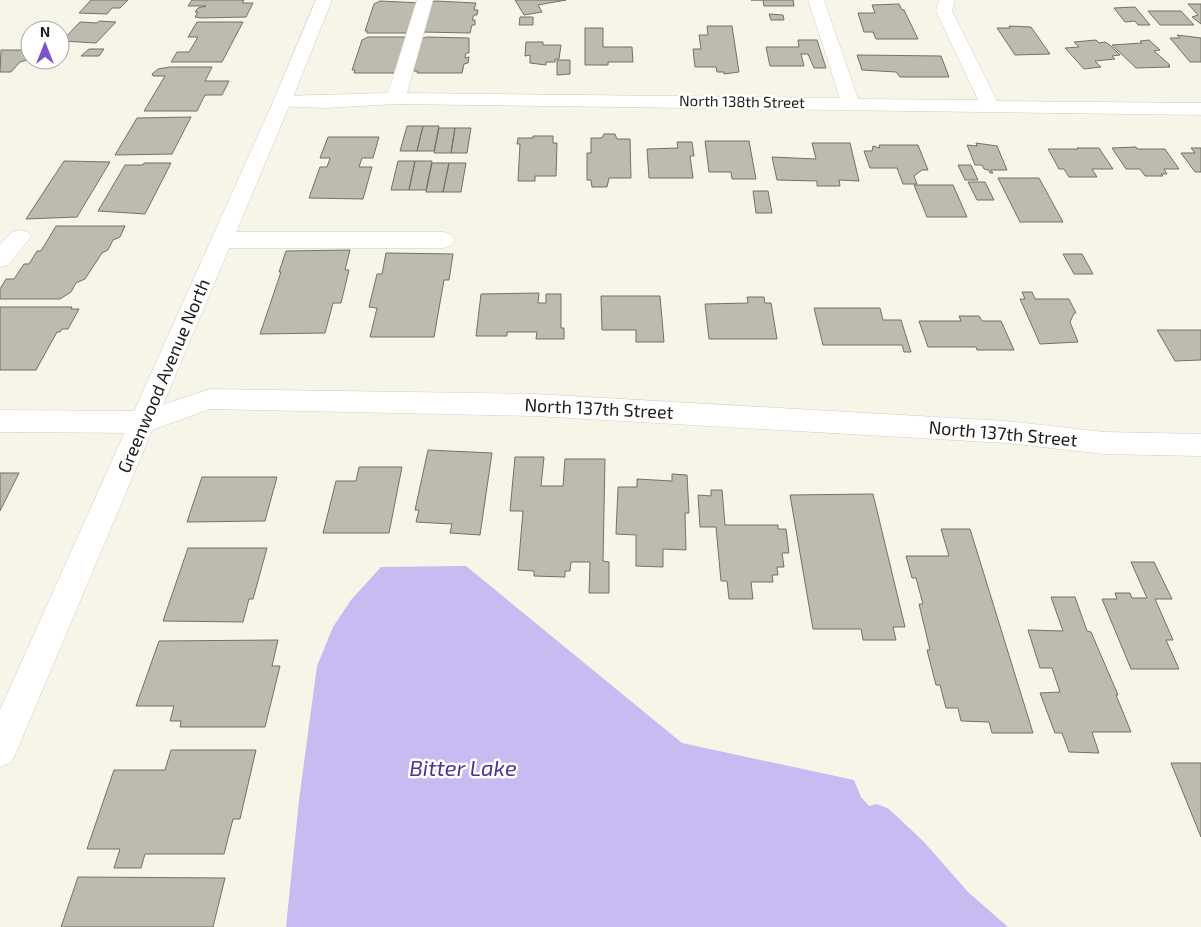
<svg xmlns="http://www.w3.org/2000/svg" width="1201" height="927" viewBox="0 0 1201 927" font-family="'Exo 2',sans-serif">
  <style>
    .water { fill: #c7bbf2 }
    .building { fill: #bdbaae; stroke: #747166 }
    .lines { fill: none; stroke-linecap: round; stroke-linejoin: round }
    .minor-casing { stroke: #cfccc0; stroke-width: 1 }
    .major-casing { stroke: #cfccc0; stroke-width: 1 }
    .minor { fill: #fff; fill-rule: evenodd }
    .major { fill: #fff; fill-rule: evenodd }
    .labels { text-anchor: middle; stroke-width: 5; stroke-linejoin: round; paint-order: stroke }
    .far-street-label { font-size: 15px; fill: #1e1c18; stroke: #fff }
    .street-label { font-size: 18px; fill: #1e1c18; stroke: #fff }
    .near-water-label { font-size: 22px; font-style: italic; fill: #542f97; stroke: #fff }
  </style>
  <rect width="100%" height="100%" fill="#f7f4e8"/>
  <path class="water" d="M466,566L682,743L854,780L861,797L869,806L877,804L889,809L924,842L968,892L1008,927H286L299,800L317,666L333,627L351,600L381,567Z"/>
  <path class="building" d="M91,0H128L120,8H112L107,14L79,13Z
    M192,0H244L242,3H253L246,17L200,18L195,17L198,12H195L198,8L206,6H188Z
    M515,0H566L538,5L542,12L524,15Z
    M751,0H793L794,6H764L763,0Z
    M380,1L421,3L417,16H412L411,18H417L407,33H367L368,31H365L374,4Z
    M435,1L476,3L474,10H478L477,15H474L472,20H475V25H472L470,33L423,32L430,3Z
    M899,4L902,10H904L918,39H876L873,32H864L858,13H875L872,5Z
    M1188,4H1201V24L1192,17L1198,15Z
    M1135,7L1150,25H1138L1135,21L1125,22L1114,8Z
    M1148,11H1181L1194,25H1160Z
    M769,14L783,15L784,20H771Z
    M520,17H533V25H519Z
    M99,21L116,22L96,43L62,41L80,22L97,23Z
    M197,22H243L222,62H171L177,52H189L198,37H188Z
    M707,26H732L739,72L724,74V72H717L716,67H695L693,49H701L699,35H708Z
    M1009,26L1031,27L1050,54L1015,55L997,28H1010Z
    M585,28H603V47H632L633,62H608V65H585Z
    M1177,35L1201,38V62H1190L1170,38H1180Z
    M368,37H406L395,73H354L355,70H352L362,40Z
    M427,37L469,38V53H466L465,58L469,57L468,63L464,64L462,73H417L418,71H413L421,39Z
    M798,40H817L826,68H814L808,54H801L804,66H770L766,47H799Z
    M1096,40L1099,43L1105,42L1110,45L1120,55L1112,56L1115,59L1095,61L1101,67L1084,69L1065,48L1079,47L1074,42Z
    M1149,40L1160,50L1154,51L1170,65L1168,66L1170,67L1136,68L1112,45L1142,43L1140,41Z
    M526,42H543V45H561L559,59H555V62H546V65L530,63V55L525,56Z
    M89,49H104L99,56H81Z
    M1,50H30V59L20,62L11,72H0Z
    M857,55L941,56L949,77H900L896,72L862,70Z
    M557,60H570V74L557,75Z
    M170,67H212L205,81H229L222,95H205L197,111H144L165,76H153L152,74L158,69Z
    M191,117L172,154L115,155L137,118Z
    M407,126H423L417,151H400Z
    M423,126H439L434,151H417Z
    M439,128H455L451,153H434Z
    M455,128H471L467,153H451Z
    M604,134H615L617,139H630L631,178H609L607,187H592L591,180H587V153H591V138H602Z
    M533,136H553V143H557L556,176H535V181H518L520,144H517L518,138H533Z
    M328,137H379L373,158H362L359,167H372L363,199L309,198L320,167H327L330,158H320Z
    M705,141H749L756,179H732L731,172H709Z
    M677,142H692L694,156H690L693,178H649L647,149L678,148Z
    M812,143H850L859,181L839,180L840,186H817V181L777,180L772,157L816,159Z
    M976,143L997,146L1007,170H991L993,173H990L989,170L984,169L982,165H975L967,145L977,146Z
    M879,145H918L928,170H922L914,176L917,184H903L897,168H870L864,151H872L873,146L880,148Z
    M1136,147L1137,149H1165L1179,169H1164L1167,174H1161L1163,176H1145L1140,169H1126L1112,148Z
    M1077,148H1099L1113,169H1092L1097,177H1069L1064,169H1059L1048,149H1078Z
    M1191,148H1201V172H1195L1181,153H1195Z
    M64,161L110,162L77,217L26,219Z
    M398,161H415L409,190H391Z
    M415,161H432L426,190H409Z
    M144,163H171L145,214L98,211L125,165H143Z
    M432,163H449L443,192H426Z
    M449,163H466L461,192H443Z
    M958,165H971L978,180H965Z
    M998,178H1039L1063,222H1020Z
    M968,182H985L994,200H977Z
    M914,185H953L967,217H927Z
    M753,191H768L772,213H756Z
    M56,226H125L120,237L113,240L108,250L102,253L85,279L76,283L71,292L60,299H0V289L6,279H14L24,264H29L37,251H41Z
    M350,250L345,270H349L341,303H333L325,333L260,334L281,272H279L286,251Z
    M386,253L453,254L449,280H444L434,337H370L377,308L369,307L377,274H382Z
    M1063,254H1082L1093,274H1074Z
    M1022,292H1032L1035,299H1069L1076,313H1074L1070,322L1078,342L1040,344L1020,299H1025Z
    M539,293L538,303H546V294H561V328H564V339H536L537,332H507V336H476L481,294Z
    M601,296H660L664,342H636V330H602Z
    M747,297H764L765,303H771L777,339H709L705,304L748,303Z
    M0,307H72L71,309H79L68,329H62L60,332H57L36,370H0Z
    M814,308H880L883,320H901L911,352H904L902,345H823Z
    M959,316H979L982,321H1001L1014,350H977L976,347H928L919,321H961Z
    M1157,330H1201V360L1175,361Z
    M428,450L492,453L480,535L450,533L452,524L416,522L419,510H415Z
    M515,457H544L541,486H563L565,459H605L603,561L609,562V593H589L590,562H571L570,571H565V577L534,576V571L518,570L523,511H510Z
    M359,467H402L389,533H323L336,481H356Z
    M0,473H19L0,511Z
    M672,474L687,475L689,513H685L686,550L663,549V567L636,566V535L616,534L618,487H637V479L672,481Z
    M202,477H277L265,521L187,522Z
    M711,490H722L725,525H778V529H786L789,553H782L784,567H777L778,575H772L773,582H751L753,599H729L727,581H721L716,527H700L698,495L711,496Z
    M873,494L905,627H893L896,640H863L861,629H813L790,495Z
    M941,529H970L1033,733H992L989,722L961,721L958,708H946L940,685H936L927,650H930L919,604H923L916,578H912L906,556H949Z
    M188,548H267L253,599H249L243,622L163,621Z
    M1131,562H1154L1172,599H1155L1173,640H1166L1179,669H1131L1102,599H1117L1115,593H1130L1132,598H1147Z
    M1051,597H1075L1087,631L1091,632L1118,695H1116L1131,732H1092L1099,753L1069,752L1062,733H1055L1040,693L1060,692L1052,668H1040L1028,630L1063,631Z
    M278,640L272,666H280L265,727H180L181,721H170L174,706H136L159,641Z
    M171,750H256L240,819H233L224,854H145L141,868H114L120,849H87L114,770H165Z
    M1171,763H1201V837Z
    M78,877L225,878L213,927H61Z"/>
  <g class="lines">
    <g class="minor-casing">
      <path id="minor" d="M417,0H433L407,93L840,98L808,0H824L858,99L978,100L936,11L939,0H955L952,11L997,101L1201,103V115L396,104L325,108L275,106L273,102L275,98L282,96L388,93Z
        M20,230L28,232L31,237L8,265L0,267V245L12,232Z
        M223,232H444L452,235L455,240L452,245L444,248H223L215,245L212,240L215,235Z
        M210,389L535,394L1006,421L1104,432L1201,434V456L1104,454L1006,443L535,416L210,409L144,433L0,432V410L144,411Z"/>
    </g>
    <g class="major-casing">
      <path id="major" d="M316,0H332L291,102L12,762L0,767V710L273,102Z"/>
    </g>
    <use href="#minor" class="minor"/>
    <use href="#major" class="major"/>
  </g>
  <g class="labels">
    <g class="far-street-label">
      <text transform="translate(742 102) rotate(1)" y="5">North 138th Street</text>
    </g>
    <g class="street-label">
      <text transform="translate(164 376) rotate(-67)" y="6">Greenwood Avenue North</text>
      <text transform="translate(599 409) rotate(3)" y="6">North 137th Street</text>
      <text transform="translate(1003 434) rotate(5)" y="6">North 137th Street</text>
    </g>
    <g class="near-water-label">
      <text x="463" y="776">Bitter Lake</text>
    </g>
  </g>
  <g transform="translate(45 45)"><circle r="24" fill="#ffffff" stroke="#a5a4a3"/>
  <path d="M0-4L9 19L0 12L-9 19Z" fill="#7b54ce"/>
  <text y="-8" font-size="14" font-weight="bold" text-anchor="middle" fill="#1e1c18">N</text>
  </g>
</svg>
